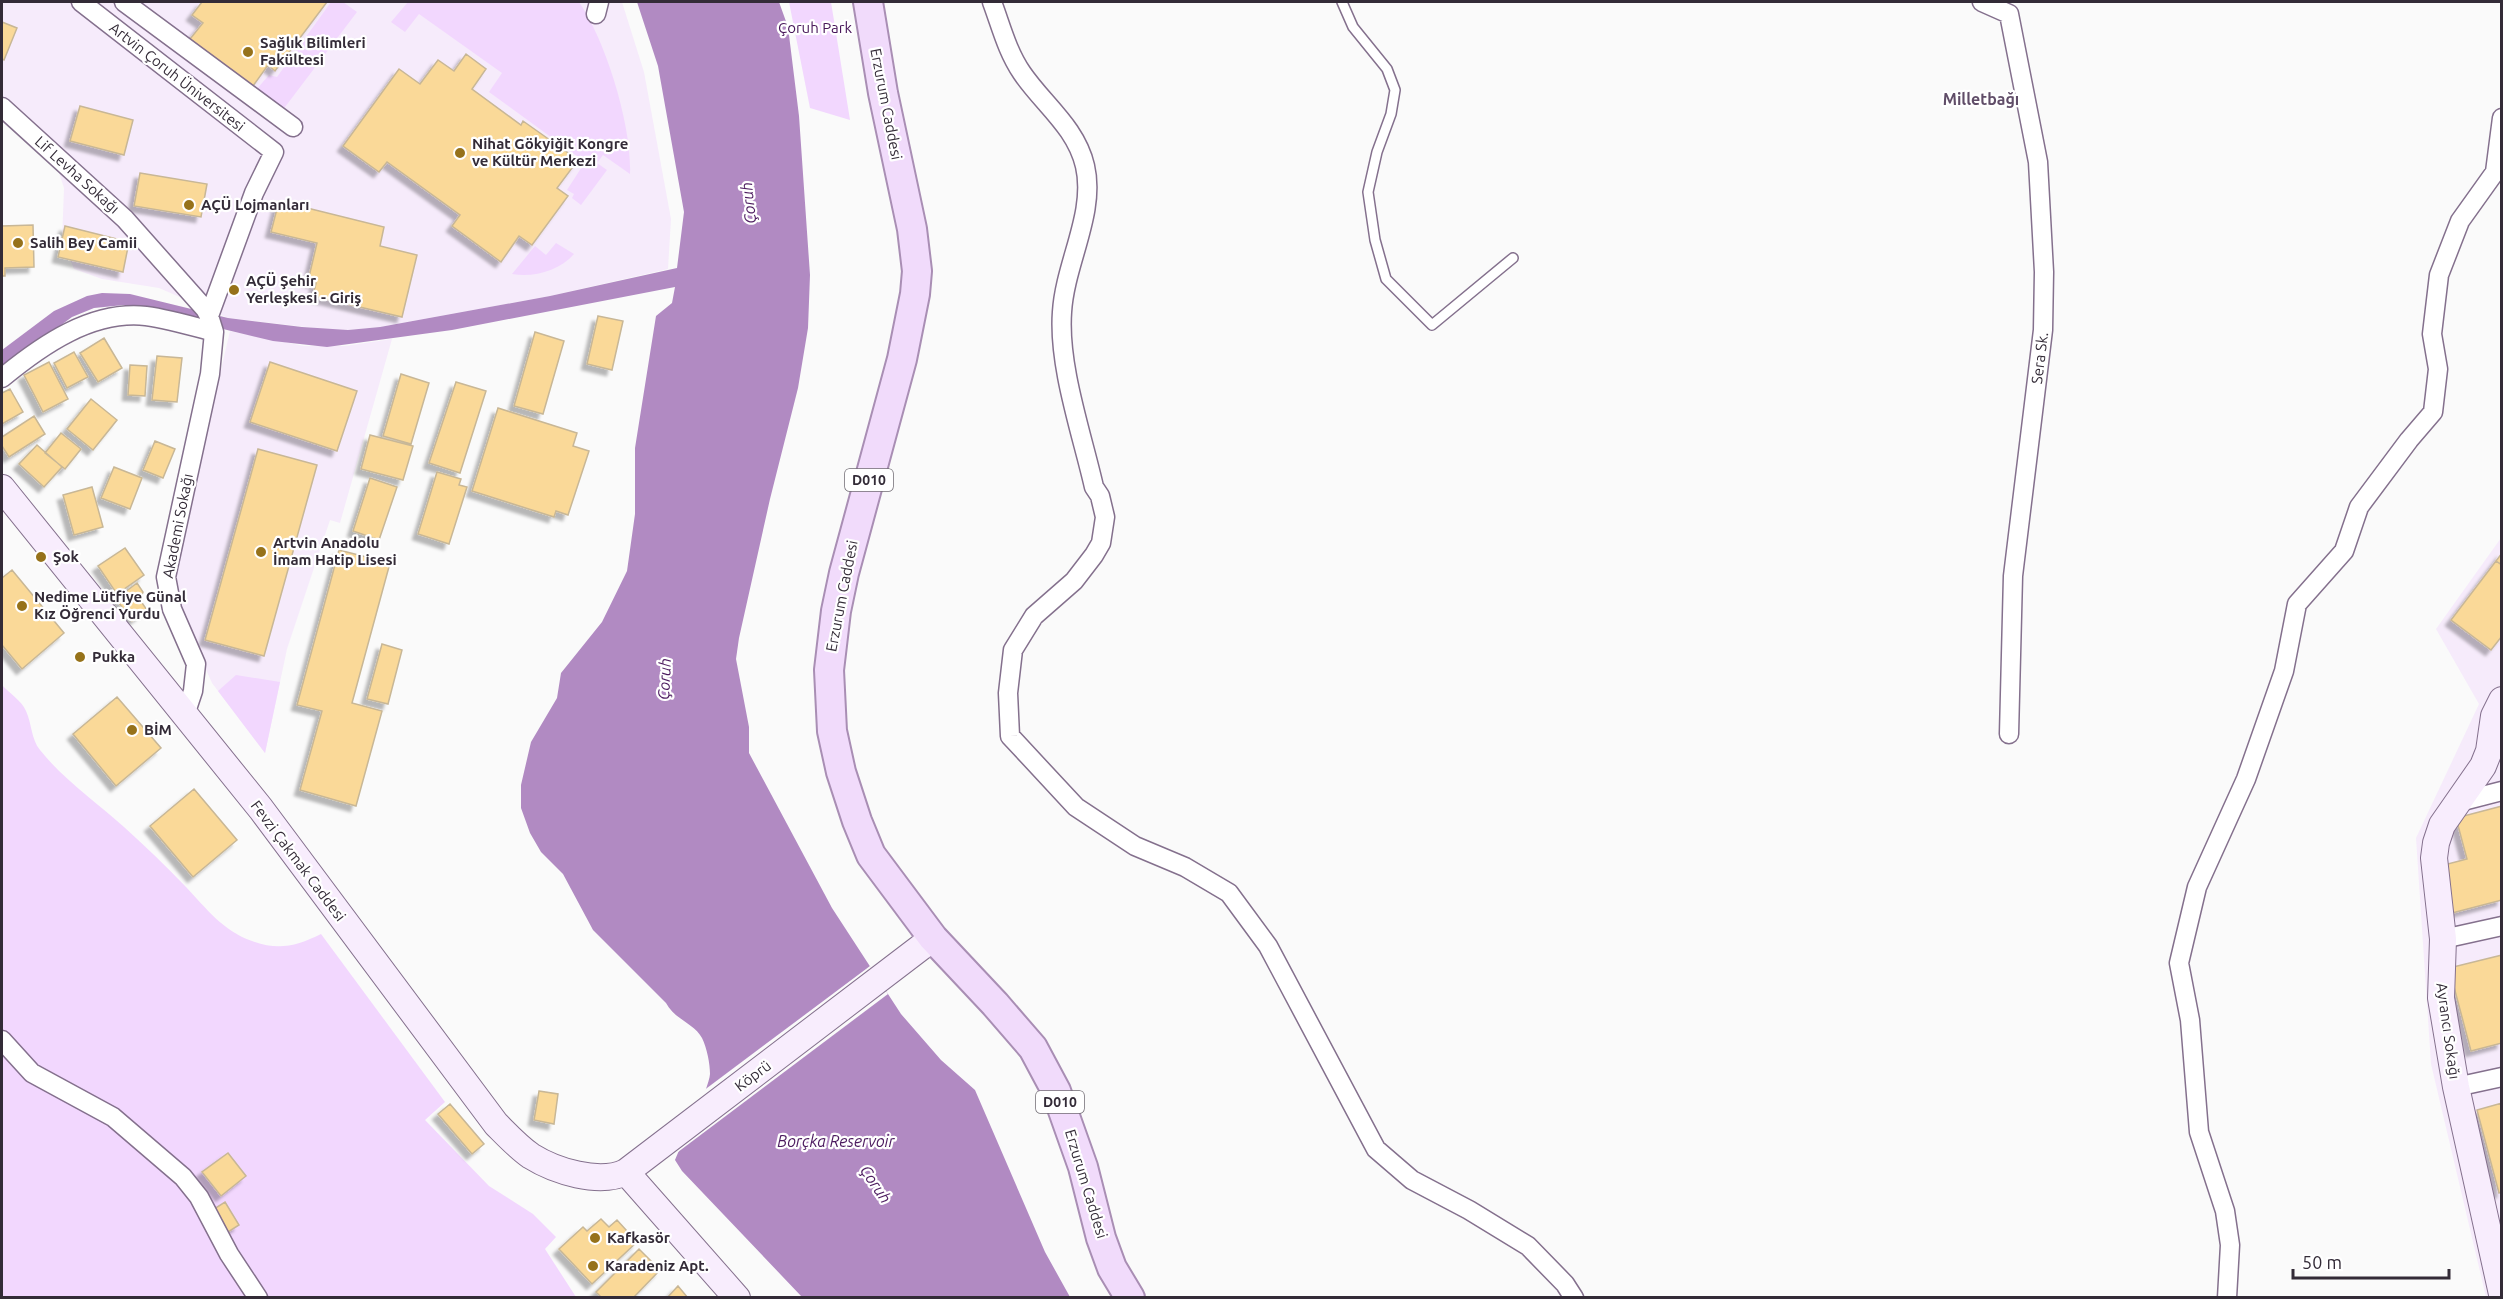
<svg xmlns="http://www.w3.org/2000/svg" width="2503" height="1299" viewBox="0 0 2503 1299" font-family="Ubuntu,sans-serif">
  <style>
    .built { fill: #f6ebfb }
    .green { fill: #f2d7fe }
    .water { fill: #b18ac2 }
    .pier { fill: #fafafa }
    .building { fill: #fad998; stroke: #c8b796; stroke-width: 1.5; filter: url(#shadow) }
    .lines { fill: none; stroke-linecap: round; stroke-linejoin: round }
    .lane-casing { stroke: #84708d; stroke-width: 12 }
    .street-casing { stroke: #84708d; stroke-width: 21 }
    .secondary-casing { stroke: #84708d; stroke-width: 28 }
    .primary-casing { stroke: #a98eb4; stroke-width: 32 }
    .lane { stroke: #fff; stroke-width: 9 }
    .street { stroke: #fff; stroke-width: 18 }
    .secondary { stroke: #f8edfd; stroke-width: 26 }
    .primary { stroke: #f1dbfb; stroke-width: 28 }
    .poi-dot { fill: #96721a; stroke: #fff; stroke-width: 2 }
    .labels { text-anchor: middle; stroke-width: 4.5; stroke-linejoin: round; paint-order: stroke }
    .shield { fill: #fff; stroke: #706b73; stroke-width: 1.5 }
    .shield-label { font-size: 14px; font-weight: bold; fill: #332b37 }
    .park-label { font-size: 15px; fill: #461458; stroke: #fff }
    .poi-label { font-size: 15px; font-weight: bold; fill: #332b37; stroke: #fff; text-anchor: start }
    .street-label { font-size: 15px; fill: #332b37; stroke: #fff }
    .neighbourhood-label { font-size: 16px; font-weight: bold; fill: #604d68; stroke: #fff }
    .water-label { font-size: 16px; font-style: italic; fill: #4c1b5f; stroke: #fff }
  </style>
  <defs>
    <filter id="shadow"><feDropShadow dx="-5.5" dy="5.5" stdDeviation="1.5" flood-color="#0004"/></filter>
  </defs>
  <rect width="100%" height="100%" fill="#fafafa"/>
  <path class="built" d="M2,2H622L644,72L671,219L668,269L550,296L380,327L348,330L323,329L228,318L159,288L102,279L74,269L62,241L64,188L56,164L2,117Z
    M230,331L304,346H345L392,339L340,523L330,520L287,649L265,753L212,683L177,605L173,576Z
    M2501,538V1297H2486L2431,1064L2416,838L2479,704L2436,629Z"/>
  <path class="green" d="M331,2H343L357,12L282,111L256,90L269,75L277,77Z
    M408,2H579C606,41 632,126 630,174L603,155L597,163L607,170L581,205L572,198L574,194L567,190L585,162L489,92L502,73L419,14L405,32L391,22Z
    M789,2H831L850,120L810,108Z
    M556,243L574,254C559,271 533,278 512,274L535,246L546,255Z
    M236,675L280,682L265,753L218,691Z
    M2,685C9,693 22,701 26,711C32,724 31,739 40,750C63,779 96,802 124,827C145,846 166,866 186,887C206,908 223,931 252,941C278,951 297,946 321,934L445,1102L425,1120L489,1186L533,1214L556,1237L545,1249L576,1297H2Z"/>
  <path class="water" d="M637,2H779L788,27L799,116L810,275L808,328L798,388L770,499L739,638L736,659L749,727V753L832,908L901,1014L941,1060L975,1090L1045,1252L1070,1297H802L682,1171L675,1160C682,1143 709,1089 710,1074C710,1064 707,1048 702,1038C694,1023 675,1020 666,1003L593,930L563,874L541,852L530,833L521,808V785L531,742L557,698L561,673L602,622L627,571L635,514V448L656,316L672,303L675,287L452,330L327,347L273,341L124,305L94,308L72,317L2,369V350L54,311L87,296L102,293L130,294L228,318L302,327L348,330L380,327L550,296L677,268L684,212L658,66Z"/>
  <path class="pier" d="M870,966L888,994L674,1155L699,1094Z"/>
  <path class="building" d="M202,2H327L275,71L268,65L253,86L190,39L203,23L192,15Z
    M2,22L17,28L4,60L2,59Z
    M466,54L486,69L472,89L521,125L523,121L578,160L557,188L568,196L532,245L519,236L501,262L452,226L460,215L387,162L379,172L343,146L399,69L420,84L438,60L454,71Z
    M80,106L133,120L124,155L70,141Z
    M140,173L207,184L201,217L134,206Z
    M279,201L384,227L380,246L417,255L402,317L313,296L316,283L308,281L317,243L271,232Z
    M33,225L34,267L5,268V276H2V226Z
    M65,226L129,242L123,272L58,257Z
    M598,316L623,321L612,370L587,364Z
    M535,332L564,341L543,414L514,406Z
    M104,338L122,368L98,382L80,353Z
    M74,352L88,377L67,388L54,363Z
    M157,356L182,358L177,402L152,400Z
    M49,362L68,399L43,412L24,375Z
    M270,362L357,391L337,451L250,422Z
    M130,365L147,366L145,396L128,395Z
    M401,374L429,383L411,444L383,436Z
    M456,382L486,391L460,473L429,463Z
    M10,389L23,412L2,424V393Z
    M91,399L117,420L93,450L67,429Z
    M498,408L577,433L573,446L589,451L568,515L556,511L554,517L472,491Z
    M34,416L45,434L9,457L2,446V437Z
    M61,433L81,449L65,469L45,453Z
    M370,435L413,446L403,480L361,469Z
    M155,441L175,449L163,478L143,470Z
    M37,445L62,467L44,487L19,464Z
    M258,449L317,465L264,656L205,640Z
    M114,467L142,478L130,509L101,498Z
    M437,472L461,479L459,485L467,487L449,544L418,534Z
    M370,478L397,487L379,540L353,531Z
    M92,487L103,527L74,535L63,495Z
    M125,548L144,575L117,594L98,566Z
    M339,550L390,563L352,703L382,711L356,806L300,790L322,711L297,705Z
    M2502,553V565L2496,561Z
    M2496,561L2502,565V636L2491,650L2451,620Z
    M12,570L64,633L22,669L2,645V578Z
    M137,583L143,592L140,600L147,610L132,621L116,599Z
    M382,644L402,650L388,704L367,699Z
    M117,697L161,748L116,786L73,734Z
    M194,789L237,840L193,877L150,826Z
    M2502,806V900L2452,913L2440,866L2467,859L2456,818Z
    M2502,955V1043L2471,1051L2449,968Z
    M539,1091L558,1094L554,1124L534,1120Z
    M2502,1103V1192L2499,1193L2477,1110Z
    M450,1104L484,1144L472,1154L438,1114Z
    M228,1153L246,1176L221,1196L202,1172Z
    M225,1202L239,1225L228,1232L214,1209Z
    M601,1219L609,1227L617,1220L637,1242L592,1284L559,1249L583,1227L587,1231Z
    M639,1249L660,1270L633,1298H602L596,1292Z
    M678,1286L688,1298H667Z"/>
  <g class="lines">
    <g class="lane-casing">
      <path id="lane" d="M1342,2L1353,27L1387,69L1395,90L1391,114L1377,152L1368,192L1375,240L1386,279L1432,325L1513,258"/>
    </g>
    <g class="street-casing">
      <path id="street" d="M81,2L274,152L254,193L209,316
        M124,2L293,127
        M992,2C1001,26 1007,51 1022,73C1043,104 1076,127 1085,166C1096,213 1065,263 1062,312C1058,366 1082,434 1094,487L1100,496L1105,517L1101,543L1094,555L1074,581L1034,616L1013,650L1008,693L1010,736L1076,807L1135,846L1185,867L1229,893L1268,946L1376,1149L1412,1180L1469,1210L1528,1246L1565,1284L1574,1298
        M1982,2L2009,14L2038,162L2044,272L2043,330L2013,576L2009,734
        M596,14L599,2
        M2,107L125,219L205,309L209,316L214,332L210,374L166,577L172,609L196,664L193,691L185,715
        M2,378C42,345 92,310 146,316C169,319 192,326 214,332
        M2455,803L2502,791
        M2443,939L2502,926
        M2,1040L32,1073L113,1117L183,1177L199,1197L229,1254L258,1298
        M2456,1087L2502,1077
        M2227,1298L2230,1245L2225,1211L2199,1132L2190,1020L2179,963L2197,887L2246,779L2284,671L2297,604L2344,551L2359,507L2409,440L2433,412L2438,369L2432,334L2439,275L2460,221L2495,172L2502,118"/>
    </g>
    <g class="secondary-casing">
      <path id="secondary" d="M2,488L261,809L496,1124C507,1135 518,1147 531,1156C555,1171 599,1185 626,1172L933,938
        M2502,700L2494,716L2489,751L2483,766L2442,825L2436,843L2434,858L2443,939L2441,998L2456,1087L2502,1294
        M626,1172L737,1298"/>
    </g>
    <g class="primary-casing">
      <path id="primary" d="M868,2L883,93L912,229L917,271L915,294L902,359L844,573L836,611L829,670L832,731L841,772L857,821L871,855L933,938L995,1004L1033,1048L1056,1091L1083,1167L1101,1238L1112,1268L1130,1298"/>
    </g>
    <use href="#lane" class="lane"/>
    <use href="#street" class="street"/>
    <use href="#secondary" class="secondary"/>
    <use href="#primary" class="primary"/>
  </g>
  <g class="poi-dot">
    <circle cx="248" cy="52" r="6"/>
    <circle cx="460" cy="153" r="6"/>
    <circle cx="189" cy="205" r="6"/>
    <circle cx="18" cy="243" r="6"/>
    <circle cx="234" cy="290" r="6"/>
    <circle cx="261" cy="552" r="6"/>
    <circle cx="41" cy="557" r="6"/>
    <circle cx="22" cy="606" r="6"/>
    <circle cx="80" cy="657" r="6"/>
    <circle cx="132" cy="730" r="6"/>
    <circle cx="595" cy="1238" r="6"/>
    <circle cx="593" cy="1266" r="6"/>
  </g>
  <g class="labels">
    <g class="shield">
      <rect x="845" y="469" width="48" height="22" rx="4.5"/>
      <rect x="1036" y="1091" width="48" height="22" rx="4.5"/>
    </g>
    <g class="shield-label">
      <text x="869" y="485">D010</text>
      <text x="1060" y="1107">D010</text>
    </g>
    <g class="park-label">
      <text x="815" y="33">Çoruh Park</text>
    </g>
    <g class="poi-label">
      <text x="260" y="48">Sağlık Bilimleri<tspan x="260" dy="17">Fakültesi</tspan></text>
      <text x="472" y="149">Nihat Gökyiğit Kongre<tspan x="472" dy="17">ve Kültür Merkezi</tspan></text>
      <text x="201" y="210">AÇÜ Lojmanları</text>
      <text x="30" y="248">Salih Bey Camii</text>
      <text x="246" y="286">AÇÜ Şehir<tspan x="246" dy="17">Yerleşkesi - Giriş</tspan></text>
      <text x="273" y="548">Artvin Anadolu<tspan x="273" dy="17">İmam Hatip Lisesi</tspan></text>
      <text x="53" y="562">Şok</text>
      <text x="34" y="602">Nedime Lütfiye Günal<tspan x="34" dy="17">Kız Öğrenci Yurdu</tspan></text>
      <text x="92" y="662">Pukka</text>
      <text x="144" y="735">BİM</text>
      <text x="607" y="1243">Kafkasör</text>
      <text x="605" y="1271">Karadeniz Apt.</text>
    </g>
    <g class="street-label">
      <text transform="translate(177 77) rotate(38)" y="5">Artvin Çoruh Üniversitesi</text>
      <text transform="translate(886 104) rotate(79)" y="5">Erzurum Caddesi</text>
      <text transform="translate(77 175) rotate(42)" y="5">Lif Levha Sokağı</text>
      <text transform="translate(2040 358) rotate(-83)" y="5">Sera Sk.</text>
      <text transform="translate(178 526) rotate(-79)" y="5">Akademi Sokağı</text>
      <text transform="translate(842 596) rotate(-79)" y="5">Erzurum Caddesi</text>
      <text transform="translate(298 861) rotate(53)" y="5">Fevzi Çakmak Caddesi</text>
      <text transform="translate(2448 1031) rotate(82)" y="5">Ayrancı Sokağı</text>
      <text transform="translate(753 1076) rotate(-37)" y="5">Köprü</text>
      <text transform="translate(1086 1184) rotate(73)" y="5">Erzurum Caddesi</text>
    </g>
    <g class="neighbourhood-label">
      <text x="1981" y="105">Milletbağı</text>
    </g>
    <g class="water-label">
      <text transform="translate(748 203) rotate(-96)" y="6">Çoruh</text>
      <text transform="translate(664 679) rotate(-87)" y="6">Çoruh</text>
      <text x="836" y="1147">Borçka Reservoir</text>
      <text transform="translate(876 1184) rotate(56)" y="6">Çoruh</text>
    </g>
  </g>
  <rect width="2503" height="1299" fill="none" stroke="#332b37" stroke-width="6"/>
  <path d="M2293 1269v9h156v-9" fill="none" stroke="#332b37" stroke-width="3"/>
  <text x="2302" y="1269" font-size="18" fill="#332b37" stroke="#ffffff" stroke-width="4.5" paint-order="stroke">50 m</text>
</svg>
